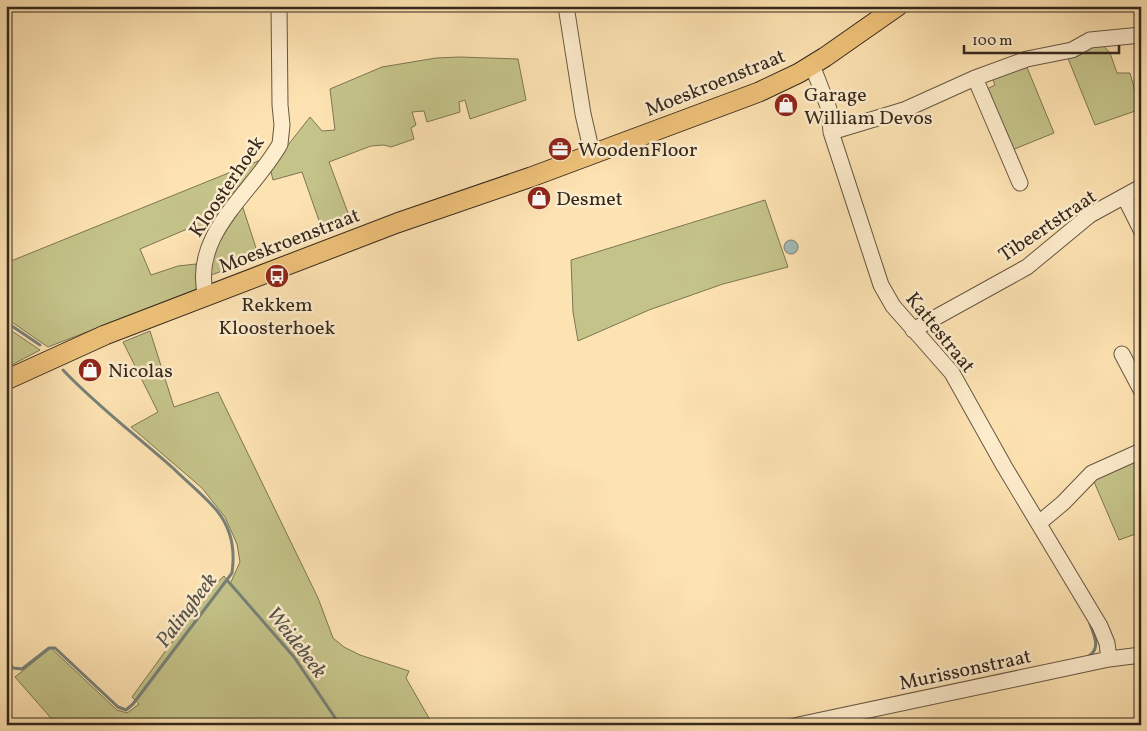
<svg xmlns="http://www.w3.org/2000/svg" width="1147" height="731" viewBox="0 0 1147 731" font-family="Vollkorn,serif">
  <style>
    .green { fill: #c4c389; stroke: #7c7654 }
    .water { fill: #a3bcb6; stroke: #778179 }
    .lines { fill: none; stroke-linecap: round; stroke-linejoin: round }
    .stream { stroke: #778179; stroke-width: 3 }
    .minor-casing { stroke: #665743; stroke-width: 17 }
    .major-casing { stroke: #34281e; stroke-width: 21 }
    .minor { stroke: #feedcd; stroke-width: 15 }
    .major { stroke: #efc279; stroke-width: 19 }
    .labels { text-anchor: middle; stroke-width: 5; stroke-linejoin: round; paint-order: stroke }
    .street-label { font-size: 20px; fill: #34281e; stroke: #feedcd }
    .poi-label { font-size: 20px; fill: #34281e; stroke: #feedcd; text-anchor: start }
    .water-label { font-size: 21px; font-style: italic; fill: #55544c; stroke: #feedcd }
  </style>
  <rect width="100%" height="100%" fill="#fee3b2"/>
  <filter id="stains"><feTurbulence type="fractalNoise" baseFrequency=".004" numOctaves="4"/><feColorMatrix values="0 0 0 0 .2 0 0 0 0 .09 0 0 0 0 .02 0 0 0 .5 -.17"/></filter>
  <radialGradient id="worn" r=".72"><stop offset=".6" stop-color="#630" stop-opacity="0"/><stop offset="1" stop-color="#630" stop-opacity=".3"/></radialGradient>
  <path class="green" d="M1099,41L1110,53L1117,73H1130L1137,98L1141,97V109L1095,125L1067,56Z
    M460,57L518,59L526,100L470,119L465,100L459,102L460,112L427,122L424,111L412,112L416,125L411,128L414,139L391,147L384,145L371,146L329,162L351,221L323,232L302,172L273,180L270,168L310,117L322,131L335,130L330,89L382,67L436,58Z
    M1026,65L1054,133L1012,150L985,90L995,85L991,75Z
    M268,157L211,231L192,227L140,249L151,275L178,266L196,264L198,288L195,290L48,347L6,318V263Z
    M765,200L788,267L723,284L649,310L578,341L573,312L571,260Z
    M242,205L259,257L206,277L209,253Z
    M6,327L40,350L6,368Z
    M150,331L174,407L218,392L318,598L333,638L344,647L360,655L409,671L406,678L433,725H57L15,677L51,648L117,710L127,713L139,704L132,697L212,587L224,576L230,584L240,562L237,544L225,517L202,488L131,427L158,412L123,342Z
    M1141,454V532L1119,540L1092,477Z
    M874,716L877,725H835Z"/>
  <path class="water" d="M784 247a7 7 0 1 1 14 0a7 7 0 1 1-14 0Z"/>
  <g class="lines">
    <path class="stream" d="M6,322L40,345
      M227,580L294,657L340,725
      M1089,656C1101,648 1094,635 1090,624
      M6,658L13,668L22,669L49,648H55L118,707L126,710L133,704L232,573C235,552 232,530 218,512C205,496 188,483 174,469C137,436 97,406 63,370
      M769,725L795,719"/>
    <g class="minor-casing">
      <path id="minor" d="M566,6L583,114L592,153
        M812,65L829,109L831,132L881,285L893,306L952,373L1004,466L1100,626L1107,643L1109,659
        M975,78L1020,183
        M831,132L904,110L975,78L1027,59L1072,50L1090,40L1141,35
        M1125,198L1141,230
        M206,297C190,234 252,194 280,144L282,125L280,105L279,6
        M913,330L1027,267L1090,215L1141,187
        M1122,354L1141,390
        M1039,523L1063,503L1092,473L1141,451
        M798,725L1109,659L1141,655"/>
    </g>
    <g class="major-casing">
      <path id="major" d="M6,380L105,335L397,223L531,177L759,92L799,73L825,57L898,6"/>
    </g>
    <use href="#minor" class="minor"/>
    <use href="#major" class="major"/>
  </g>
  <defs>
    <g id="shop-disc" transform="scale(1.25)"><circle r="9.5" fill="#8f2418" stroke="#feedcd"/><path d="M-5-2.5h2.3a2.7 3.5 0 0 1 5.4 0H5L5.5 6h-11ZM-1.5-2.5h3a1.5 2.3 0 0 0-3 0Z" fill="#fff"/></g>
    <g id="office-disc" transform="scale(1.25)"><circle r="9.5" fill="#8f2418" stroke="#feedcd"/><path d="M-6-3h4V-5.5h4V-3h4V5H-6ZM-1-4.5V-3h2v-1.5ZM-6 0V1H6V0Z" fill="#fff"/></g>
    <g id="bus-disc" transform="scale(1.25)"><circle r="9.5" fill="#8f2418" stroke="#feedcd"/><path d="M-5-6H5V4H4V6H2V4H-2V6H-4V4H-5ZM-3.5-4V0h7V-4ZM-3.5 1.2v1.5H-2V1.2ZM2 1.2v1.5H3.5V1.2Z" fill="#fff"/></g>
  </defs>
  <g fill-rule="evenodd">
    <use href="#shop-disc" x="786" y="105"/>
    <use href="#office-disc" x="560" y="149"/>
    <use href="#shop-disc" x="539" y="198"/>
    <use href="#bus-disc" x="277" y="276"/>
    <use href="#shop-disc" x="90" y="370"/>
  </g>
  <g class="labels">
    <g class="street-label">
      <text transform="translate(715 82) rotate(-22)" y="7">Moeskroenstraat</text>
      <text transform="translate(226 186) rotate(-56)" y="7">Kloosterhoek</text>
      <text transform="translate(1047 225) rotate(-34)" y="7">Tibeertstraat</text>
      <text transform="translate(289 240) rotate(-21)" y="7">Moeskroenstraat</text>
      <text transform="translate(941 332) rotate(51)" y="7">Kattestraat</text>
      <text transform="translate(965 669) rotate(-12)" y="7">Murissonstraat</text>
    </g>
    <g class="poi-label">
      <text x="804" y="101">Garage<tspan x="804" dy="23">William Devos</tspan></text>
      <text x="578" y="156">WoodenFloor</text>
      <text x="556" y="205">Desmet</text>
      <text x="277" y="311" text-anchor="middle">Rekkem<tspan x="277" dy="23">Kloosterhoek</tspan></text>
      <text x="108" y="377">Nicolas</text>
    </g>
    <g class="water-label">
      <text transform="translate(186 610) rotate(-53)" y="7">Palingbeek</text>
      <text transform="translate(297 642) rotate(52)" y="7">Weidebeek</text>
    </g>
  </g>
  <rect width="1147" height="731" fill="none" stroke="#fee3b2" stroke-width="25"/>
  <rect x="8" y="8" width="1132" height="716" fill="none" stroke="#34281e" stroke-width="2.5"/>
  <rect x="12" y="12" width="1122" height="706" fill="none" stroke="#34281e"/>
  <path d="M964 45v8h155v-8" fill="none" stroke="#34281e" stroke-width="2.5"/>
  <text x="972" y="45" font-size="15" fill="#34281e" stroke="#feedcd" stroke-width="4" paint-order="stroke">100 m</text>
  <rect width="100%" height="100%" filter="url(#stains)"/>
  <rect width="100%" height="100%" fill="url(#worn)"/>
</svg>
